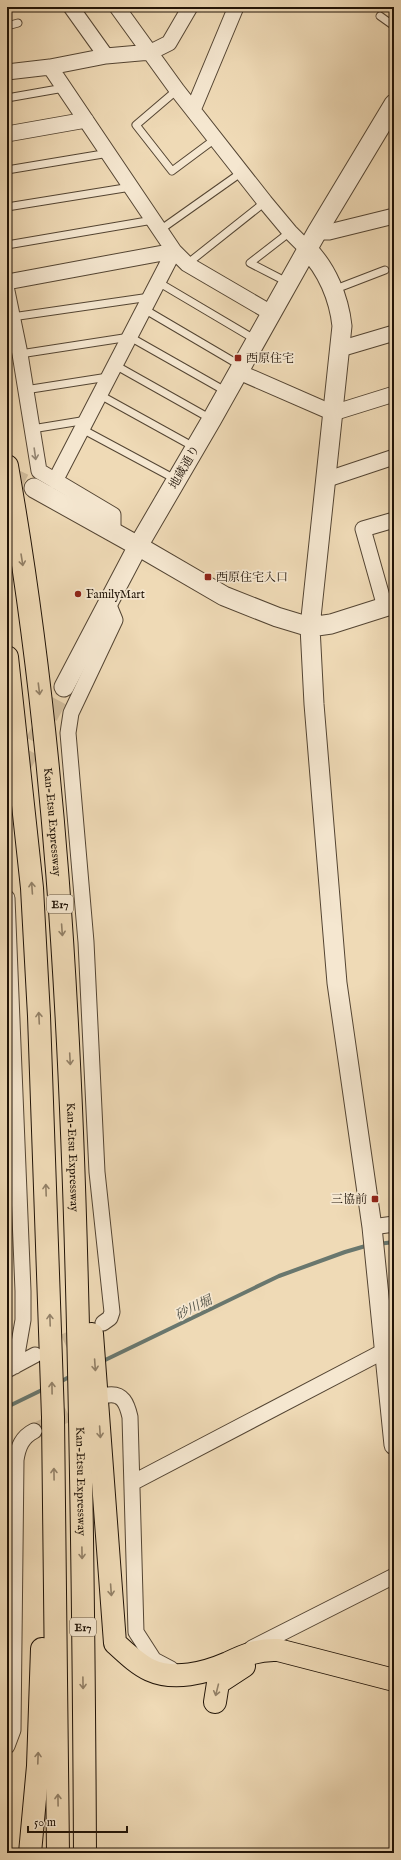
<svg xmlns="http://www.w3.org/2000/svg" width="401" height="1860" viewBox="0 0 401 1860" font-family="'IM FELL English','Noto Serif JP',serif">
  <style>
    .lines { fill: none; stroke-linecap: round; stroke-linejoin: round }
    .stream { stroke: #69776e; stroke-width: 4 }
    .minor-tunnel { stroke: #d0bc9c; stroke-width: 15; stroke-dasharray: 15 8; stroke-linecap: butt }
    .tertiary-tunnel { stroke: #d0bc9c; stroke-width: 19; stroke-dasharray: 19 10; stroke-linecap: butt }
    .service-casing { stroke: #544533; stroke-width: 9 }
    .minor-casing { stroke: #544533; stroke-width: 17 }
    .tertiary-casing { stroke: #544533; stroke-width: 21 }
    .motorway-casing { stroke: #201307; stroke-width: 24 }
    .service { stroke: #f5e7d0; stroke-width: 7 }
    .minor { stroke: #f5e7d0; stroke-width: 15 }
    .tertiary { stroke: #f5e7d0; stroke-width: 19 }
    .motorway { stroke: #efdab6; stroke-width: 22 }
    .oneway { stroke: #958876 }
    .oneway2 { stroke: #928067 }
    .poi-dot { fill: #8f2418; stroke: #f5e7d0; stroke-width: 1.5 }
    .labels { text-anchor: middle; stroke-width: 3.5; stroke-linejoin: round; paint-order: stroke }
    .shield { fill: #f5e7d0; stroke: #605343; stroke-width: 1 }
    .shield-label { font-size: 11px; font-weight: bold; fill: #201307 }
    .poi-label { font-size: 12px; fill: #201307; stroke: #f5e7d0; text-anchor: start }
    .street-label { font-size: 12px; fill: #201307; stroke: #f5e7d0 }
    .water-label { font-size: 13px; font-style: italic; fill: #4b4d43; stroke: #f5e7d0 }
  </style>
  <rect width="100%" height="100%" fill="#efdab6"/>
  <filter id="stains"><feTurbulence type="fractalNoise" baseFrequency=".005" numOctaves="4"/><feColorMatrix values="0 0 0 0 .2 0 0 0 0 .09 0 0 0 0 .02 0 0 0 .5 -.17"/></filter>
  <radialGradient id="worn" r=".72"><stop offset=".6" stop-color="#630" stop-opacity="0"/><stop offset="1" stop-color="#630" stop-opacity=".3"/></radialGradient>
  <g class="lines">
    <path class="stream" d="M378,1244L394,1242
      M101,1362L279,1276L345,1252L369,1245
      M58,1383L71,1376
      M7,1407L44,1389"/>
    <path class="minor-tunnel" d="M43,1351L85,1332
      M34,1431L87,1405"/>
    <path class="tertiary-tunnel" d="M7,475L34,488
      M7,793L64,687"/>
    <g class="service-casing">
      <path id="service" d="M380,16L394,26
        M7,26L18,23
        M177,90L136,125L172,171L215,139
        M7,98L64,88
        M7,170L109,153
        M7,207L131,187
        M160,230L242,172
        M7,245L153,220
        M187,264L265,202
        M158,282L256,340
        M289,283L250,263L290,232
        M333,290L385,270
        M144,309L241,366
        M12,317L150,297
        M20,354L130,337L227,392
        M115,365L211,419
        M25,390L108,377
        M100,395L194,447
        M32,429L87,420
        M82,429L175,479"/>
    </g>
    <g class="minor-casing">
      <path id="minor" d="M71,7L106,56
        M117,7L177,90L265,202L290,232L307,249
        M50,67L174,251L187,264L271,313
        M7,72L50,67L106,56L151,52L169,43L190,7
        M193,110L236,7
        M7,134L86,120
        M317,232H329L394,216
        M7,282L174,251
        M7,291L20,354L39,471L113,515V531
        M340,349L394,333
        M239,372L333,413L394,394
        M325,480L394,457
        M55,481L174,251
        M385,607L363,529L394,520
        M7,898L23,1291V1320L15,1366
        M372,1227L394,1224
        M103,1323L110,1318L112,1312L97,1172L86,942L68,733L71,713L115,620L108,603
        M9,1369L35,1355
        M108,1395C123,1393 127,1404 130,1417L136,1632L154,1660L171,1669
        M132,1483L384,1351
        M252,1648L394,1576
        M7,1746L13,1730L16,1460C18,1447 22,1437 34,1431"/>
    </g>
    <g class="tertiary-casing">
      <path id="tertiary" d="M307,249C327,269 339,298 342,326L310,627L314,704L337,983L372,1227L394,1445
        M34,488L138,546L224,596L277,617L310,627L331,624L394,604
        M64,687L138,546L212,419L317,232L394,104"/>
    </g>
    <g class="motorway-casing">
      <g id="motorway">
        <path id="s1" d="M7,466C55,737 70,1012 77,1287C82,1476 84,1664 85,1853"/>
        <path d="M7,657L32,888L39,1016L53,1417L58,1853"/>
        <path d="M92,1334L115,1643C126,1653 137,1664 150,1670C174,1681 205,1673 228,1663C245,1655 258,1649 278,1650L394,1680"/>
        <path d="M215,1702L218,1683L244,1666"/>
        <path d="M30,1853L38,1766L42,1649"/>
      </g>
    </g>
    <use href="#service" class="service"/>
    <use href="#minor" class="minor"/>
    <use href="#tertiary" class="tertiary"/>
    <use href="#motorway" class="motorway"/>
  </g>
  <defs><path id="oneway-shaft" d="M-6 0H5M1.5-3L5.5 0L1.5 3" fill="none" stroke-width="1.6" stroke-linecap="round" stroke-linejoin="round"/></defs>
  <use class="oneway" href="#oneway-shaft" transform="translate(35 454) rotate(82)"/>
  <g class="oneway2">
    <use href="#oneway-shaft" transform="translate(22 560) rotate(81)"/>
    <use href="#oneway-shaft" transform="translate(39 689) rotate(83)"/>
    <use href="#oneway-shaft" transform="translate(32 888) rotate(-94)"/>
    <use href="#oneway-shaft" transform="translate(62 930) rotate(86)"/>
    <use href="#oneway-shaft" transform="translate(39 1018) rotate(-93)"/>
    <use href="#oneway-shaft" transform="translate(70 1059) rotate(87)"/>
    <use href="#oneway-shaft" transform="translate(46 1190) rotate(-92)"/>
    <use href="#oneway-shaft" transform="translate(50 1320) rotate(-92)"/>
    <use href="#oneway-shaft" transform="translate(95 1365) rotate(86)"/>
    <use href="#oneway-shaft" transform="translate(52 1388) rotate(-91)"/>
    <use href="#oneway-shaft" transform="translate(100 1432) rotate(86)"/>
    <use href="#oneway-shaft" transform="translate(54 1474) rotate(-91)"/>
    <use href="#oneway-shaft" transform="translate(82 1553) rotate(89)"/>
    <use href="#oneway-shaft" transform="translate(111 1590) rotate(86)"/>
    <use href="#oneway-shaft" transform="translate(83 1683) rotate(89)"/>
    <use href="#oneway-shaft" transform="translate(217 1690) rotate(104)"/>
    <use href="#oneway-shaft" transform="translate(38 1758) rotate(-88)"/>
    <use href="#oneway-shaft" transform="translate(58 1800) rotate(-91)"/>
  </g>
  <g class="poi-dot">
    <rect x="234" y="354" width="8" height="8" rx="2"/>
    <rect x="204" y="573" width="8" height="8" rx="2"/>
    <circle cx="78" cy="594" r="4"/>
    <rect x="371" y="1195" width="8" height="8" rx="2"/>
  </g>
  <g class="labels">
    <g class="shield">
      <rect x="47" y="895" width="26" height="18" rx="3"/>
      <rect x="70" y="1618" width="26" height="18" rx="3"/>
    </g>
    <g class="shield-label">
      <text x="60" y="908">E17</text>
      <text x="83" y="1631">E17</text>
    </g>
    <g class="poi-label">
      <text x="246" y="362">西原住宅</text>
      <text x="216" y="581">西原住宅入口</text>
      <text x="86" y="598">FamilyMart</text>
      <text x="367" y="1203" text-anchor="end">三協前</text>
    </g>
    <g class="street-label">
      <text transform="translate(184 467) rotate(-60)" y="4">地蔵通り</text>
      <text dy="4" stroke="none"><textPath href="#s1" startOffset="359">Kan-Etsu Expressway</textPath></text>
      <text dy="4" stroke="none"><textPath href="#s1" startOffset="695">Kan-Etsu Expressway</textPath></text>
      <text dy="4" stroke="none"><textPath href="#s1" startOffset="1019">Kan-Etsu Expressway</textPath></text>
    </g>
    <g class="water-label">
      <text transform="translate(193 1307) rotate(-26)" y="5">砂川堀</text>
    </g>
  </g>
  <rect width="401" height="1860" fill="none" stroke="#efdab6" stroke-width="24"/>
  <rect x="8" y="8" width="385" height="1844" fill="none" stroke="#201307" stroke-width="2"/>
  <rect x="12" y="12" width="377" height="1836" fill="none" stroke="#201307"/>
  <path d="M28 1826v6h99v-6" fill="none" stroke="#201307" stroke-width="2"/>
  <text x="34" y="1826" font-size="12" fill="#201307" stroke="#f5e7d0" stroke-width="3" paint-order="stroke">50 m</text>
  <rect width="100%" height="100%" filter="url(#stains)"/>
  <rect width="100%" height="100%" fill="url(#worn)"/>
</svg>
